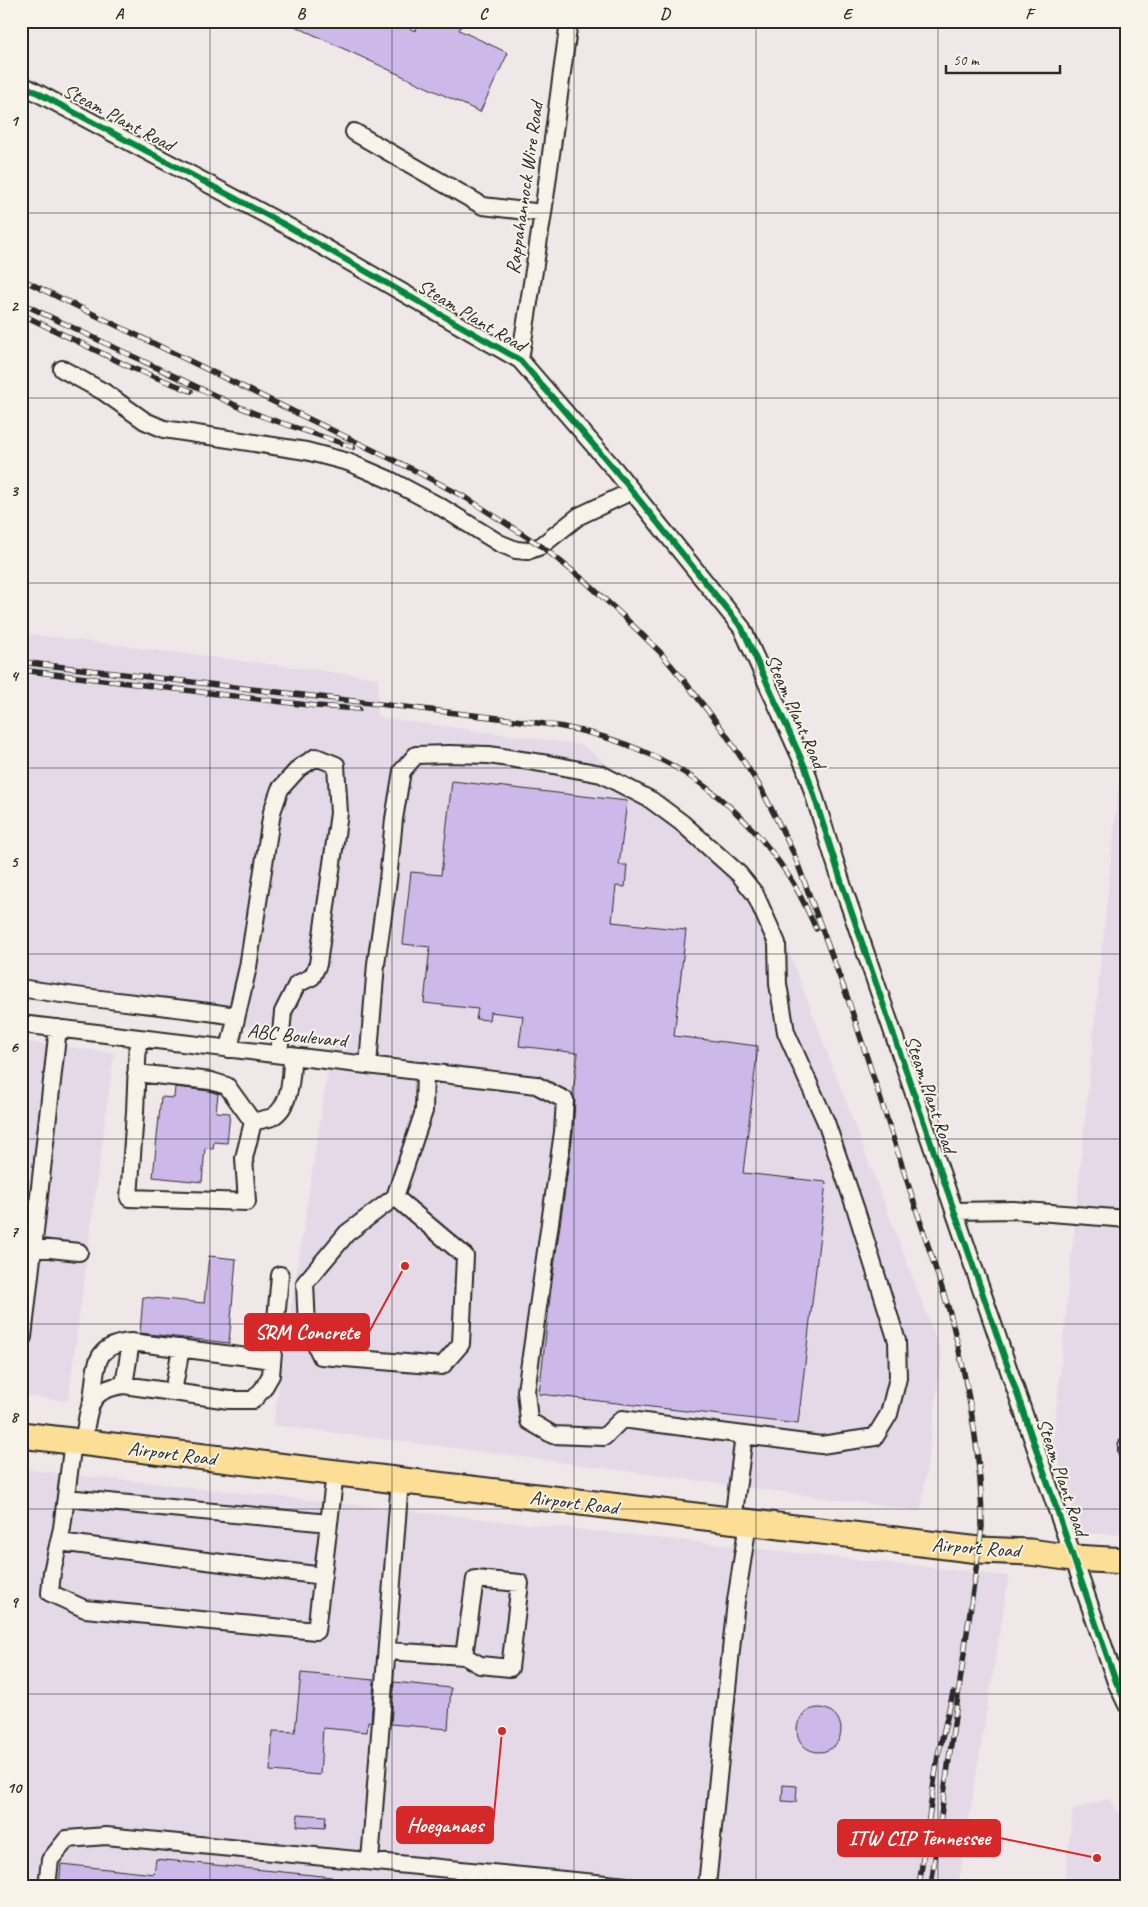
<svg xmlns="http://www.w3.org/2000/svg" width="1148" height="1907" viewBox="0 0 1148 1907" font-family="Caveat,sans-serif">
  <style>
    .built { fill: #e5d9e8 }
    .building { fill: #cdb9e9; stroke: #2b2b2b }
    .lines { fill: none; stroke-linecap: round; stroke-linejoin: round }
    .minor-casing { stroke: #2b2b2b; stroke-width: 20 }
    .highway-casing { stroke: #2b2b2b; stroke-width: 29 }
    .minor { stroke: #f7f3e8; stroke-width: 16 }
    .highway { stroke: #fdde96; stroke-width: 25 }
    .rail-casing { stroke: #2b2b2b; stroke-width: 5.5 }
    .rail { stroke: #f7f3e8; stroke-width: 4; stroke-dasharray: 11; stroke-linecap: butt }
    .cycleway-casing { stroke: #f7f3e8; stroke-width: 9 }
    .cycleway { stroke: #00873e; stroke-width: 6 }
    .grid { fill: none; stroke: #2b2b2b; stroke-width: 1; stroke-opacity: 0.55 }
    .labels { text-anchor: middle; stroke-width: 4; stroke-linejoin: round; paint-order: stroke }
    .street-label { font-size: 20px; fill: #2b2b2b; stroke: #f7f3e8 }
    .leader { fill: none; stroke: #d62828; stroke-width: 2 }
    .callout-dot { fill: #d62828; stroke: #f7f3e8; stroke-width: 2 }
    .callout { fill: #d62828; stroke: #d62828; stroke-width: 2 }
    .callout-label { font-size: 21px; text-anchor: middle; font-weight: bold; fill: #fff }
    .neatline { fill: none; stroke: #2b2b2b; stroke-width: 2 }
    .grid-label { font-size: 16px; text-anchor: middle; font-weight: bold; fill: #2b2b2b }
  </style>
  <rect width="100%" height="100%" fill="#efe7e8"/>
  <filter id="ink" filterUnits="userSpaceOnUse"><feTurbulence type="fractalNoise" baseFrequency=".02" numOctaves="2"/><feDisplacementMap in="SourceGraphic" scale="10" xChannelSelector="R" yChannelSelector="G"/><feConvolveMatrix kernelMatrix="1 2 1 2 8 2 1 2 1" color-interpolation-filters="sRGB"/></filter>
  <g filter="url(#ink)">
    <path class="built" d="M21,633L378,678L377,717L583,745L765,889L942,1355L921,1511L486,1452L273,1425L333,1037L21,998Z
      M1127,699V1535L1081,1533L1053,1443Z
      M21,1041L114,1053L68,1401L21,1395Z
      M21,1469L1009,1576L958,1886H21Z
      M1110,1798L1127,1829V1886H1064L1073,1810Z"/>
    <path class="building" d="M284,21H394L415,31L420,21H463L459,30L508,53L480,112Z
      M452,781L627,801L619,865H627L625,887L616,886L612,922L686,930L674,1036L758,1046L743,1173L826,1182L798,1424L539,1394L551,1289L573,1133L575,1101L573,1094L578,1053L519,1046L523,1016L490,1012L489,1020L476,1019L478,1009L424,1003L430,947L403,944L411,872L441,875Z
      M175,1087L209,1091L218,1094L216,1112L230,1113L227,1143L214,1142L213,1149L205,1148L202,1182L153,1177L161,1097L174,1098Z
      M209,1256L236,1259L229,1343L140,1333L143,1297L204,1303Z
      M301,1673L374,1680L371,1722L368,1721L367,1732L323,1728L320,1775L270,1771L273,1731L295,1732Z
      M394,1682L451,1688L448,1729L391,1724Z
      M797 1730a22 22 0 1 1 44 0a22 22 0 1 1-44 0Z
      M783,1785L797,1786L796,1802L782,1801Z
      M298,1814L326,1816L325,1828L297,1826Z
      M156,1859L332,1877L331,1886H59L61,1864L154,1874Z"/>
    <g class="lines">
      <g class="minor-casing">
        <path id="minor" d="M21,84L289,227L520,360L616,471L742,628L805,767L843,887L1116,1682L1127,1705
          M354,132L483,206L543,213
          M520,360L543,213L569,21
          M62,369L104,392L145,421L164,429L306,451L348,462L390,480L441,507L499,543L516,550L527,551L541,546L579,516L632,491
          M21,988C93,1000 165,1005 236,1016
          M21,1024L536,1085L565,1100L563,1132L526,1391L529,1421L553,1435L604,1437L622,1419L821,1445L875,1437L889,1414L898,1378L897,1341L856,1210L826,1122L786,1032L778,984L777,943L755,894L739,874L682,823L651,800L601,774L548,764L489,755L449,754L416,755L402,771L394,819L388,880L376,964L368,1065
          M138,1038L135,1112L129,1198L247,1202L244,1158L253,1122C259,1120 267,1119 272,1117C291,1107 292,1074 292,1055
          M229,1049L248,967L272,812L280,789L299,768L316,757L336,765L339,813L318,964L312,977L297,984L283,1012L279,1054
          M136,1073L211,1081L227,1086L253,1122
          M395,1197L465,1256L461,1344L442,1366L321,1356L307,1327L305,1283L347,1233L395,1197L424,1111L425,1071
          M954,1211L1013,1210L1127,1219
          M21,1246L79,1252
          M23,1337L58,1028
          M124,1385L131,1342
          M173,1392L181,1348
          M92,1399C97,1367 92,1345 131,1342L272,1360
          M73,1441L62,1528L52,1572L50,1593L85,1609L316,1631L335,1473
          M83,1442C90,1410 85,1390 124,1385L229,1400H253L263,1389L271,1375L280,1275
          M1127,1446V1451
          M66,1498L329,1523
          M733,1521L744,1435
          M59,1542L323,1576
          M387,1651L464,1656L475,1579L520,1583L510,1668L480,1665L464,1656
          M370,1861L400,1481
          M47,1886L50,1860L67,1839L106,1836L627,1886
          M707,1886L736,1601L748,1523"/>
      </g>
      <g class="highway-casing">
        <path id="highway" d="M21,1435L979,1550L1030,1552L1073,1558L1127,1561"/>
      </g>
      <use href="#minor" class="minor"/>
      <use href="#highway" class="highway"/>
      <g class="rail-casing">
        <path id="rail" d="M21,279L414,470L468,499L541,546L585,581L623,616L660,652L690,688L725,733L761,788L794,854L848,999L950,1313C968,1383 982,1455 982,1527L931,1886
          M21,303L237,406L264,417L353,447
          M21,314L132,368L191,391
          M21,662L507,719C526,722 545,723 563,727C658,745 735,794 788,875C799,891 808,911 816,929
          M21,670L316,706L359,709
          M919,1886L938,1755L953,1693"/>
      </g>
      <use href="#rail" class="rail"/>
      <g class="cycleway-casing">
        <path id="cycleway" d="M21,84L289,227L520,360L616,471L742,628L805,767L843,887L1116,1682L1127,1705"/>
      </g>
      <use href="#cycleway" class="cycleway"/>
    </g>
  </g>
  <path class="grid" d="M210,21V1886M392,21V1886M574,21V1886M756,21V1886M938,21V1886M21,213H1127M21,398H1127M21,583H1127M21,768H1127M21,954H1127M21,1139H1127M21,1324H1127M21,1509H1127M21,1694H1127"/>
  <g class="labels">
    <g class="street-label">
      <text transform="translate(119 117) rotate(28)" y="7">Steam Plant Road</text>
      <text transform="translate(524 188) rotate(-82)" y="7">Rappahannock Wire Road</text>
      <text transform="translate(472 315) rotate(31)" y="7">Steam Plant Road</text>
      <text transform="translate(796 711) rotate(66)" y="7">Steam Plant Road</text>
      <text transform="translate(297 1035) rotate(6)" y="7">ABC Boulevard</text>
      <text transform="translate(931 1094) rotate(71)" y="7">Steam Plant Road</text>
      <text transform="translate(172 1453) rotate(7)" y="7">Airport Road</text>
      <text transform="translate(1063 1477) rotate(71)" y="7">Steam Plant Road</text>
      <text transform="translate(574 1502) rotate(7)" y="7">Airport Road</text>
      <text transform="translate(976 1547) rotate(4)" y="7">Airport Road</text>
    </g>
  </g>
  <path class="leader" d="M405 1266L369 1332M502 1731L493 1825M1097 1858L1000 1838"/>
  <g class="callout-dot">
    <circle cx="405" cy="1266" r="5"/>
    <circle cx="502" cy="1731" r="5"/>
    <circle cx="1097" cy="1858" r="5"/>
  </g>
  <g class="callout">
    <rect x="245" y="1314" width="124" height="36" rx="5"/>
    <rect x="397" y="1807" width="96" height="36" rx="5"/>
    <rect x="838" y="1820" width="162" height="36" rx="5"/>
  </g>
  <g class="callout-label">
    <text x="307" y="1339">SRM Concrete</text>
    <text x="445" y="1832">Hoeganaes</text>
    <text x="919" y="1845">ITW CIP Tennessee</text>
  </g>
  <rect width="1148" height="1907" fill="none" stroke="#f7f3e8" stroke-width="55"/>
  <path d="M946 65v8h114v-8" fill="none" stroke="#2b2b2b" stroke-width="2.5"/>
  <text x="953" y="65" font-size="15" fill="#2b2b2b" stroke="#f7f3e8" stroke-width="4" paint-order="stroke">50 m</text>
  <rect x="28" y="28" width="1092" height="1852" class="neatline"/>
  <g class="grid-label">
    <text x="119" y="19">A</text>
    <text x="301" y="19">B</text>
    <text x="483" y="19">C</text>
    <text x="665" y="19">D</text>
    <text x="847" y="19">E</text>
    <text x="1029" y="19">F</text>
    <text x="14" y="126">1</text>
    <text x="14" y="311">2</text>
    <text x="14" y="496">3</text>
    <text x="14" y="681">4</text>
    <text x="14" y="867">5</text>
    <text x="14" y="1052">6</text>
    <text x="14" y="1237">7</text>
    <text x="14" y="1422">8</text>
    <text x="14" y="1607">9</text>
    <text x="14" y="1793">10</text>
  </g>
</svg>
